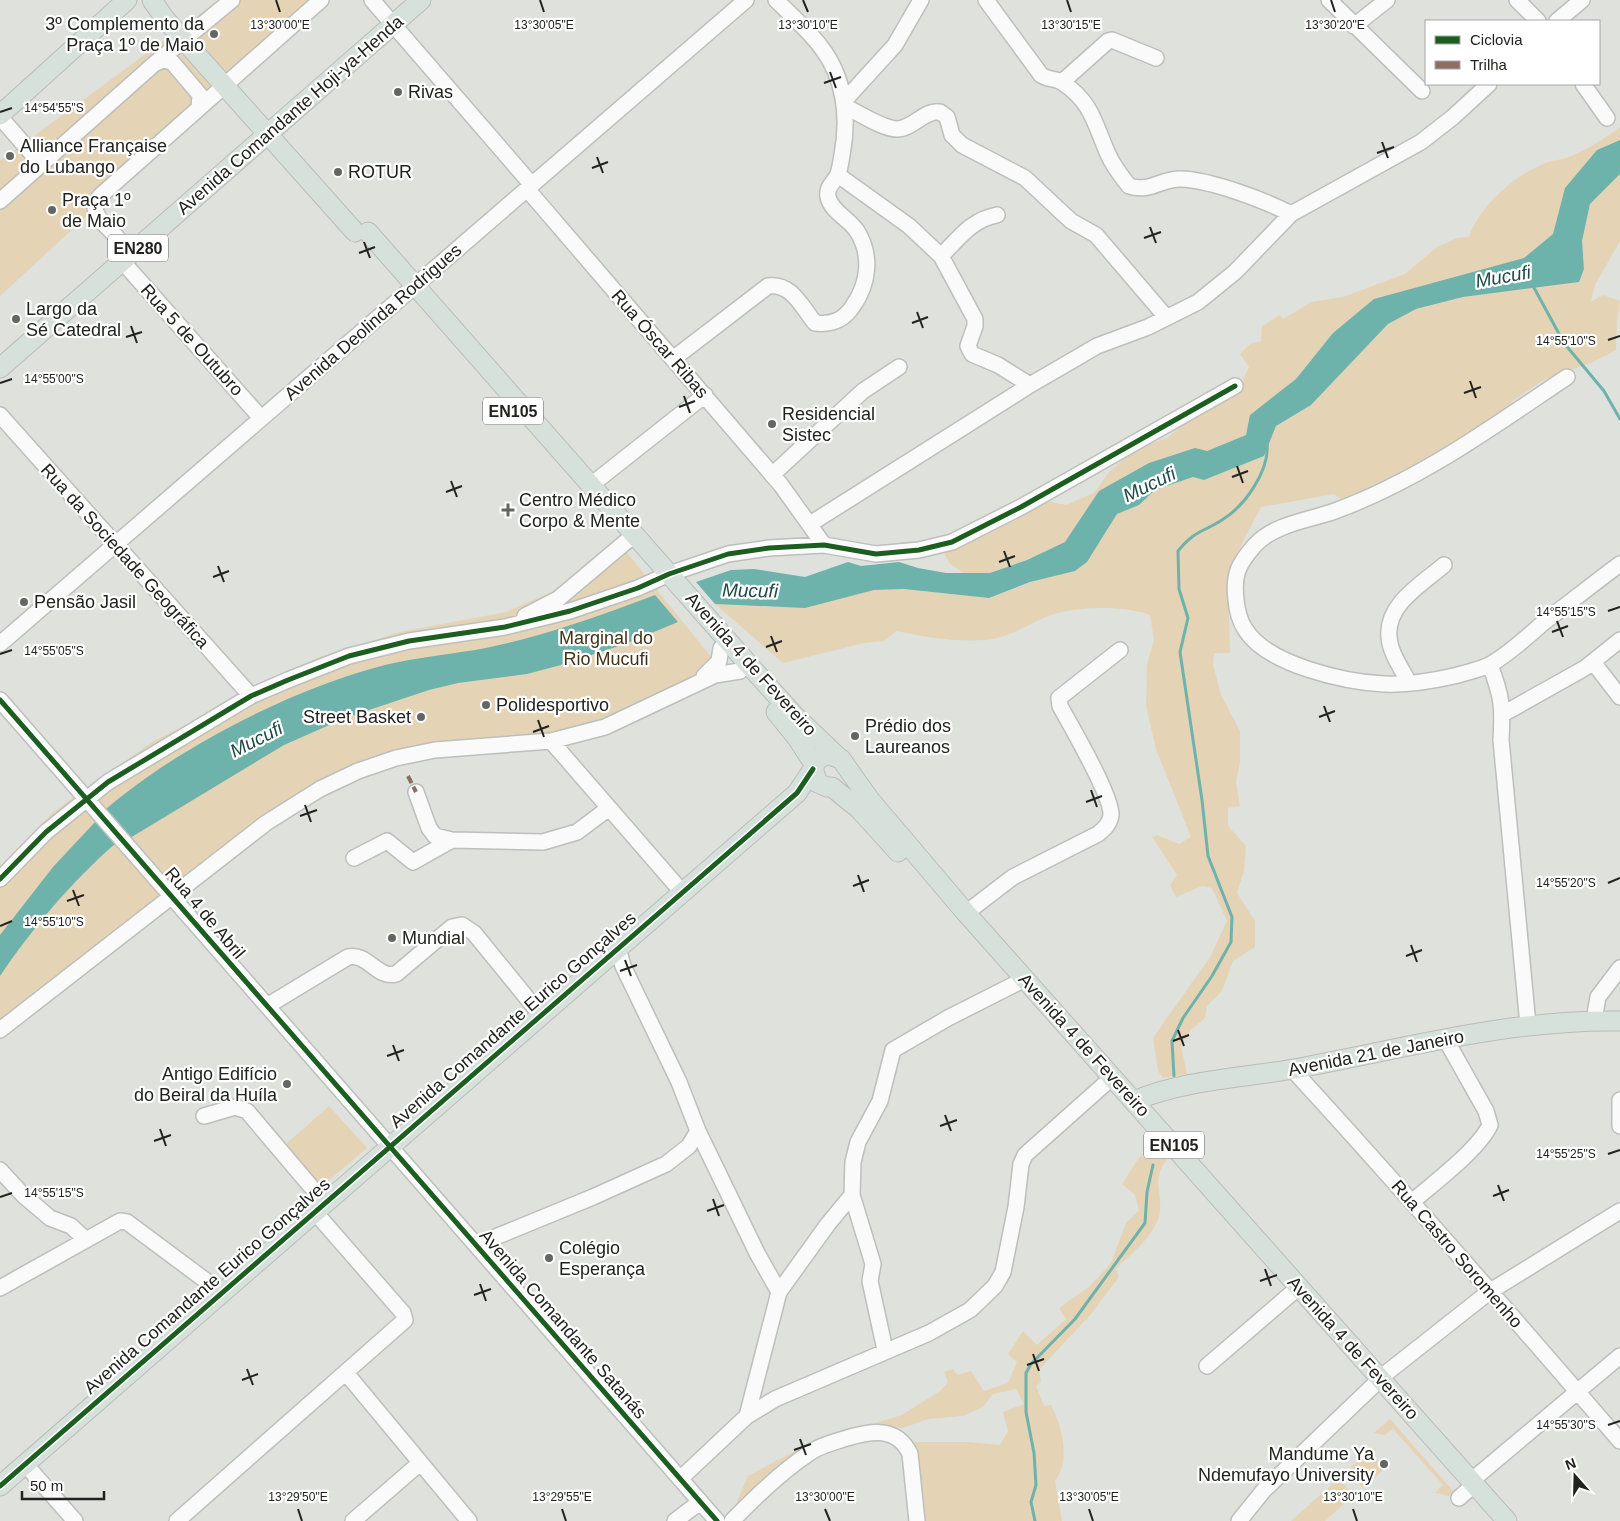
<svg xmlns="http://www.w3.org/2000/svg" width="1620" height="1521" viewBox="0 0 1620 1521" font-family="Helvetica,sans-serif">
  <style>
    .green { fill: #e5d3b5 }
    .water { fill: #6eb2ac }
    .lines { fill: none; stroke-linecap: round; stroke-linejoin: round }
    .stream { stroke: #6eb2ac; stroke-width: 3 }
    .minor-casing { stroke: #bdbfbc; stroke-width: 18 }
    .major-casing { stroke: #bbbcba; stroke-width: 21 }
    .minor { stroke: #fafafa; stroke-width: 15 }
    .major { stroke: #d6e1dc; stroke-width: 19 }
    .quiet { stroke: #8d6e63; stroke-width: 4; stroke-dasharray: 8 4; stroke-linecap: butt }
    .cycleway-casing { stroke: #fff; stroke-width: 8 }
    .cycleway { stroke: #1b5e20; stroke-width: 5 }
    .ticks { fill: none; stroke: #212320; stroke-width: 2 }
    .poi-dot { fill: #646662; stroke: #fff; stroke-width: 2 }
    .labels { text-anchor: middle; stroke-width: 4.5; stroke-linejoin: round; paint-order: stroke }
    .shield { fill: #fff; stroke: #646563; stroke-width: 1 }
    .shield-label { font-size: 16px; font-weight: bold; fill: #212320 }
    .poi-label { font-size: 18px; fill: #212320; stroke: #fff; text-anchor: start }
    .street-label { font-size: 18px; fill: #212320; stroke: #fff }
    .park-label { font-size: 18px; fill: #423216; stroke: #fff }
    .water-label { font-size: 19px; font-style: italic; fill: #204b47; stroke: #fff }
    .ticks-label { font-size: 12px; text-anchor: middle; fill: #212320; stroke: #fff; stroke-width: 4.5; stroke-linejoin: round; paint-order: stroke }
  </style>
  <rect width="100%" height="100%" fill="#dfe1dd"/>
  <path class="green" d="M219,0H322L0,296V161Z
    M1620,127V140L1597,150L1566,188L1553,234L1524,258L1421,287L1333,333L1296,379L1251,415L1246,435L1207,451L1065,542L1027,560L990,573H964L950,564L944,553L1042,500L1066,505L1094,493L1109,472L1135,450L1167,438L1191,418L1214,408L1213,402L1239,388L1249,367L1240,354L1250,344L1261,341L1262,326L1280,315L1283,319L1311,302L1343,297L1405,274L1437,247L1457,238L1469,237C1480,205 1516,174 1548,162C1554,160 1560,160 1566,158C1585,151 1604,139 1620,127Z
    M1620,174V241L1595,285L1591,302L1603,295L1620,301L1617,321L1616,350L1593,362L1545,379L1511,402L1514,407L1489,429L1346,502L1334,494L1261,507L1235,557L1228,582L1230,653H1214L1213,664L1221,695L1240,731V762L1236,782L1240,806L1228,808V826L1246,846L1244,871L1237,893L1255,921V947L1233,961L1222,991L1207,1006L1205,1018L1191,1030L1181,1046L1187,1074L1163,1078L1158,1071L1153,1038L1210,957L1227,921L1212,888L1202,886L1176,897L1170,885L1177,875L1152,837L1157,835L1179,844L1191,837L1156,749L1146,706L1147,664L1154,640L1150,615C1124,605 1074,606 1048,616C1027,625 1007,639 984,640C955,642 924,637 896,631L884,641L864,643L783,663L715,604L768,607L841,598L874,590L904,589L989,598L1087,562L1117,514L1139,505L1155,490L1193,477L1204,480L1264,456L1276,426L1311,405L1388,324L1416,309L1463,297L1579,281L1584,268L1582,241L1590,204Z
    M617,540L727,677L615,729L567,746L497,750L407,762L358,777L302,806L261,834L0,1037V871L52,813L154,741L320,657L400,632L506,612L556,590Z
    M329,1106L367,1148L320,1188L284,1146Z
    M1153,1144L1167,1159C1151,1181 1162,1190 1160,1211C1157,1234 1132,1253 1116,1269L1119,1277L1091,1314L1039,1370L1041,1382L1036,1386L1044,1406L1051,1405C1062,1426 1071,1461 1055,1481L1062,1521H916L910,1442H967L1000,1445L1008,1431L1003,1412L1024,1404L1016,1389L993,1394L983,1407L963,1416L928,1419L903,1428L879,1427L832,1442L737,1516V1501L748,1476L814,1441L902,1415L940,1391L948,1382L944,1372L953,1369L958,1375L971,1371L984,1391L1008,1383L1017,1362L1008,1354L1023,1331L1037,1345L1066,1319L1059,1308L1090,1286L1111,1263L1126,1223L1139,1210L1135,1195L1122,1184L1138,1159Z
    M1390,1419L1456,1494L1449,1496L1435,1493L1443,1485L1393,1429L1385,1435L1374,1433Z
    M1374,1448L1377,1449L1372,1455L1384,1469L1363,1488L1350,1474V1468Z
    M1336,1481L1342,1482L1353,1496L1325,1521H1291Z"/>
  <path class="water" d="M1620,140V174L1590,204L1582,241L1584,269L1579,282L1463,297L1416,309L1388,324L1311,405L1276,426L1264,456L1204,480L1193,477L1155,490L1139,505L1117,514L1087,562L1075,571L1030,582L989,598L904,589L874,590L805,608L715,604L696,582L731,570L754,569L805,577L848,562L861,566L899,562L918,568L946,573H990L1027,560L1065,542L1099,491L1149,463L1195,448L1207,451L1246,435L1250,415L1296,379L1333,333L1374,299L1524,258L1553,234L1565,188L1597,150Z
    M655,595L678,622L625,644L561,665L527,674L458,683L429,690L345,718L284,745L130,838L105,810C176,748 294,688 385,665C419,657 453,654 486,648C544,636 600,616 655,595Z
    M96,821L115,844C72,881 32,929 0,976V935L53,867Z"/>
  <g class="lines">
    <path class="stream" d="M1532,284L1564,343L1604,391L1620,419
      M1174,1076L1172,1041L1183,1018L1212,976L1231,942L1232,917L1208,856L1202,800L1180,652L1188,618L1179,589L1178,551C1194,531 1203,532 1222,520C1245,506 1270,470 1267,443
      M1035,1521L1031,1502L1036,1485L1034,1453L1026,1412V1373L1031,1364L1075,1319L1145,1223L1147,1192L1153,1165"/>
    <g class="minor-casing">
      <path id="minor" d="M372,0L532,185
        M986,0L1041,75C1048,80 1056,78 1063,83C1092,102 1095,125 1108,154C1113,166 1121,176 1129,186C1150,193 1162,178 1181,179C1211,180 1264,200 1291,214
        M1329,0L1422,91
        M1517,0L1538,21
        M1557,21L1582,0
        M1354,26L1387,0
        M154,64L163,60L172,62L200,95L199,108
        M1062,82L1108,41L1112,40L1156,58
        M1583,84L1607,118
        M845,100L895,45L921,0
        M846,107C859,113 883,129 897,129C913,129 925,109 940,112L947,117L952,135L962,145L1025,178L1071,221L1096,235L1166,317
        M0,117L41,164
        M838,175L909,226L941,256L975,319V326L968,346L972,354L998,365L1030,385
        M527,189L781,485L824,545
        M0,201L153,65L232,0
        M941,256C959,238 971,220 997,215
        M673,359L768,286C792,283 801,306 815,323C832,325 844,320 853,306C869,283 872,255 857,231C849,219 831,211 828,197C826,186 835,182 838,174C840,168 841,161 842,155C849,118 845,78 821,47C808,30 791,15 776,0
        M1567,377C1492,427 1420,480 1335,511C1310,520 1274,524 1255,545C1238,564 1233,575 1236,600C1237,610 1239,620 1245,629C1267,665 1345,682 1384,684C1407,685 1432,681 1454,676C1465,673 1482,669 1491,664C1510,653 1527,637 1543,623C1569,603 1594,583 1620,564
        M0,415L251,696
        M261,418L122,261C131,234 93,227 95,204L100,196L321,0
        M772,475L863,391L899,367
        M591,485L705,395
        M810,524L1030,385L1097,346L1148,327L1198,302L1235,272L1291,214L1421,142L1453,117L1489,84
        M525,616L558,599L628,540
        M0,644L746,0
        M1593,662L1620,697
        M1490,665C1502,697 1503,706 1501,740L1528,1025
        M704,676L719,661L721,648
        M1409,683C1402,669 1390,653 1389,637C1386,604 1422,584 1444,565
        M0,700L717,1521
        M1503,714L1585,668L1620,640
        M551,741L682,892
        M416,792L429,828L435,836L452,840L543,842L577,832L609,808
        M354,858L387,841L413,862L452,840
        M0,879L46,832L108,782L251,696L288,680L349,656L409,641L505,627L570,611L638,588L669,574L728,554L769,548L824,545L876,554L919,550L952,542L1021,507L1235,386
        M966,913L1013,877L1098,834C1104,829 1110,824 1111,815C1112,796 1071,726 1060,706L1059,698L1120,650
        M618,948L623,966L679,1082L698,1131L757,1253L779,1292
        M267,1006L348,957C367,952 377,979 396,974L452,927L462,925L474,933L540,1014
        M1594,1020L1598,997L1620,968
        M0,1030L266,823L320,789L358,771L396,758L435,750L551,741L605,727L715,675L740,671
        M1292,1069C1404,1191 1512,1316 1620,1441
        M1620,1100V1126
        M204,1116L235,1107L247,1111L324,1202
        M0,1170L23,1195L50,1218L71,1226L86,1240
        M852,1195L873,1264L870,1281L885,1350
        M1413,1201C1435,1182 1478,1150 1490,1125L1486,1111L1446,1040
        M476,1245L593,1197L666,1164L689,1146L698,1131
        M0,1288L120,1221L127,1222L221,1292
        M1207,1366L1293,1292
        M346,1373L469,1521
        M1380,1378L1489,1292L1620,1211
        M747,1416L779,1292L828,1224L852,1195L853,1162L858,1142L880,1101L893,1050L948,1018L1017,983
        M25,1464L75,1521
        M680,1479L747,1416L775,1399L929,1333L970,1310L995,1286L1003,1272L1016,1207L1021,1164L1025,1155L1107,1082
        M1471,1481L1620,1356
        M1459,1498L1468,1490
        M177,1521L405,1320L403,1313L314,1211
        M353,1521L420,1463
        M675,1521L700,1502
        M732,1521C756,1496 782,1471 811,1452C821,1445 835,1442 847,1438C871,1431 897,1426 910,1454L917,1521
        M1239,1521L1264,1490L1375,1384"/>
    </g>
    <g class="major-casing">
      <path id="major" d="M152,0L165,19L355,232
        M0,115L127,0
        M368,232L750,666L794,715L838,757
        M0,368L421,0
        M776,712L797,738L814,764
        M827,787L818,783L813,769L817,760L827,754L841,759L870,800L966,913L1507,1521
        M832,787L859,809L898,852
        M1134,1101C1184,1080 1241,1078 1294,1069C1402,1049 1510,1019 1620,1021
        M0,1486L797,793L813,769"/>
    </g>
    <use href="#minor" class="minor"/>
    <use href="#major" class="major"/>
    <path class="quiet" d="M408,776L416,792"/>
    <g class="cycleway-casing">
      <path id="cycleway" d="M0,700L717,1521
        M0,879L46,832L108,782L251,696L288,680L349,656L409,641L505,627L570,611L638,588L669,574L728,554L769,548L824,545L876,554L919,550L952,542L1021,507L1235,386
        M0,1486L797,793L813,769"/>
    </g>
    <use href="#cycleway" class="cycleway"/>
  </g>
  <path class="ticks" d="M276,0L280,12M540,0L544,12M803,0L808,12M1067,0L1071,12M1331,0L1335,12M830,72L836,88M824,83L841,77M0,112L12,108M1382,142L1388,158M1377,153L1394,147M597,157L603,173M592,168L608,162M1150,227L1156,243M1144,238L1161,232M364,242L370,258M359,253L375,247M917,312L923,328M912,323L928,317M131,326L137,343M126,337L142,332M1608,340L1620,336M1470,381L1476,398M0,383L12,379M1464,393L1481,387M684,396L690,413M679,407L695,401M1237,466L1243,483M1232,477L1248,471M451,481L457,497M446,492L462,486M1004,551L1010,567M999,562L1015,556M218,566L224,582M213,577L229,571M1608,611L1620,607M1557,621L1563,637M1552,632L1568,626M771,636L777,652M766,647L782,641M0,654L12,650M1324,706L1330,722M1319,717L1335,711M538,720L544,737M533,732L549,726M1091,790L1097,807M1086,802L1102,796M305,805L311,822M300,816L317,810M858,875L864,892M1608,883L1620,878M853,886L869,880M73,890L79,906M67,901L84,895M0,926L12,921M1411,945L1417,962M1406,956L1422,950M625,960L631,976M620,971L637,965M1178,1030L1184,1046M1173,1041L1189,1035M393,1045L399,1061M387,1056L404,1050M945,1115L951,1131M940,1126L957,1120M160,1129L166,1146M154,1141L171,1135M1608,1154L1620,1150M1498,1185L1504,1201M1493,1196L1509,1190M0,1197L12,1193M713,1199L719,1216M707,1211L724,1205M1265,1269L1271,1286M1260,1281L1277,1275M480,1284L486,1301M474,1295L491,1289M1033,1354L1039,1371M1027,1365L1044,1359M247,1369L253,1385M242,1380L258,1374M1608,1425L1620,1421M800,1439L806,1455M794,1450L811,1444M298,1509L302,1521M562,1509L566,1521M825,1509L830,1521M1089,1509L1093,1521M1353,1509L1357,1521"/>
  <g class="poi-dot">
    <circle cx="214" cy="34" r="5"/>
    <circle cx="398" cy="92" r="5"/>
    <circle cx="10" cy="156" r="5"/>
    <circle cx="338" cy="172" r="5"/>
    <circle cx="52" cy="210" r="5"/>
    <circle cx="16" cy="319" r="5"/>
    <circle cx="772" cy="424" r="5"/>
    <path d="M505.5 502.5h5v5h5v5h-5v5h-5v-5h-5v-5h5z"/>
    <circle cx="24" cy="602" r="5"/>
    <circle cx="486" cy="705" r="5"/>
    <circle cx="421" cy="717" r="5"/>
    <circle cx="855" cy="736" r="5"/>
    <circle cx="392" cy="938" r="5"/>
    <circle cx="287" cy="1084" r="5"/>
    <circle cx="549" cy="1258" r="5"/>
    <circle cx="1384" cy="1464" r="5"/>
  </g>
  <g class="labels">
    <g class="shield">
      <rect x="108" y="234.5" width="60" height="27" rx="4"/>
      <rect x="483" y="397.5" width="60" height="27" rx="4"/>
      <rect x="1144" y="1131.5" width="60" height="27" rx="4"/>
    </g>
    <g class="shield-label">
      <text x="138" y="254">EN280</text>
      <text x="513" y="417">EN105</text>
      <text x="1174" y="1151">EN105</text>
    </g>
    <g class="poi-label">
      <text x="204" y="30" text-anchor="end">3º Complemento da<tspan x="204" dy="21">Praça 1º de Maio</tspan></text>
      <text x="408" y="98">Rivas</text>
      <text x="20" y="152">Alliance Française<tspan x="20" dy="21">do Lubango</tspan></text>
      <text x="348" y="178">ROTUR</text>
      <text x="62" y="206">Praça 1º<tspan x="62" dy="21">de Maio</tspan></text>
      <text x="26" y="315">Largo da<tspan x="26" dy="21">Sé Catedral</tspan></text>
      <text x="782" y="420">Residencial<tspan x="782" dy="21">Sistec</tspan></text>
      <text x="519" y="506">Centro Médico<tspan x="519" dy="21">Corpo &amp; Mente</tspan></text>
      <text x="34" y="608">Pensão Jasil</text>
      <text x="496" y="711">Polidesportivo</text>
      <text x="411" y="723" text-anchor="end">Street Basket</text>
      <text x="865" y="732">Prédio dos<tspan x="865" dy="21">Laureanos</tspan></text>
      <text x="402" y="944">Mundial</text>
      <text x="277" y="1080" text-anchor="end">Antigo Edifício<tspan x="277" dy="21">do Beiral da Huíla</tspan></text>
      <text x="559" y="1254">Colégio<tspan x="559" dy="21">Esperança</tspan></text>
      <text x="1374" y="1460" text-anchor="end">Mandume Ya<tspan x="1374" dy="21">Ndemufayo University</tspan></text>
    </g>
    <g class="street-label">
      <text transform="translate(290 115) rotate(-41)" y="6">Avenida Comandante Hoji-ya-Henda</text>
      <text transform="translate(373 322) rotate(-41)" y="6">Avenida Deolinda Rodrigues</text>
      <text transform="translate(192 340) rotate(48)" y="6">Rua 5 de Outubro</text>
      <text transform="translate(660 344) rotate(49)" y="6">Rua Óscar Ribas</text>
      <text transform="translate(125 556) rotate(48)" y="6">Rua da Sociedade Geográfica</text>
      <text transform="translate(751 664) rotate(48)" y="6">Avenida 4 de Fevereiro</text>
      <text transform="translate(205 913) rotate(50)" y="6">Rua 4 de Abril</text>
      <text transform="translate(513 1020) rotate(-41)" y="6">Avenida Comandante Eurico Gonçalves</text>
      <text transform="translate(1084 1045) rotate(48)" y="6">Avenida 4 de Fevereiro</text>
      <text transform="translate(1376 1053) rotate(-11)" y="6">Avenida 21 de Janeiro</text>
      <text transform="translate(1457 1254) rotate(49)" y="6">Rua Castro Soromenho</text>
      <text transform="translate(207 1286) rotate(-41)" y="6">Avenida Comandante Eurico Gonçalves</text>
      <text transform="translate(563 1324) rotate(49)" y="6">Avenida Comandante Satanás</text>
      <text transform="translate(1353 1348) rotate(48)" y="6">Avenida 4 de Fevereiro</text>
    </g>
    <g class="park-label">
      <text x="606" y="644">Marginal do<tspan x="606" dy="21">Rio Mucufi</tspan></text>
    </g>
    <g class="water-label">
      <text transform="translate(1503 276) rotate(-10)" y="7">Mucufi</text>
      <text transform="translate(1149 484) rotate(-26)" y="7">Mucufi</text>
      <text transform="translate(750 590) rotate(1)" y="7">Mucufi</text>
      <text transform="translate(256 739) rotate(-27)" y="7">Mucufi</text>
    </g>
  </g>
  <g class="ticks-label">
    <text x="280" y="29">13°30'00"E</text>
    <text x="544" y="29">13°30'05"E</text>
    <text x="808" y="29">13°30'10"E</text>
    <text x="1071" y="29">13°30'15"E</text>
    <text x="1335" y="29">13°30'20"E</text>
    <text x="54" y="112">14°54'55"S</text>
    <text x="1566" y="345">14°55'10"S</text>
    <text x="54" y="383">14°55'00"S</text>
    <text x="1566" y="616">14°55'15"S</text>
    <text x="54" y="655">14°55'05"S</text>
    <text x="1566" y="887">14°55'20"S</text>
    <text x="54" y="926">14°55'10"S</text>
    <text x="1566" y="1158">14°55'25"S</text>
    <text x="54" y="1197">14°55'15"S</text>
    <text x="1566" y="1429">14°55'30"S</text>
    <text x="298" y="1501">13°29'50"E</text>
    <text x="562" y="1501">13°29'55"E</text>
    <text x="825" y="1501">13°30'00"E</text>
    <text x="1089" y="1501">13°30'05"E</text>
    <text x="1353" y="1501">13°30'10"E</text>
  </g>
  <rect x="1425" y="20" width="175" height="65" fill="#ffffff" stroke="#a6a7a6"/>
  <rect x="1435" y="36" width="25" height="8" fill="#1b5e20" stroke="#a6a7a6"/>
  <text x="1470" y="45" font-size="15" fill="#212320">Ciclovia</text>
  <rect x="1435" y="61" width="25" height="8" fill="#8d6e63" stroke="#a6a7a6"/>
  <text x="1470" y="70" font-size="15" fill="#212320">Trilha</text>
  <g transform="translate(1575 1476) rotate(340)" stroke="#ffffff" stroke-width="4" paint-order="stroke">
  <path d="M0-4L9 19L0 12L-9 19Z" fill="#212320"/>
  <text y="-8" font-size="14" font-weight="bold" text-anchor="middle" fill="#212320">N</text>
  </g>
  <path d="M22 1491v8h82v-8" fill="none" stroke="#212320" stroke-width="2.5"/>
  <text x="30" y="1491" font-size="15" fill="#212320" stroke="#ffffff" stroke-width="4" paint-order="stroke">50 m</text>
</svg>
